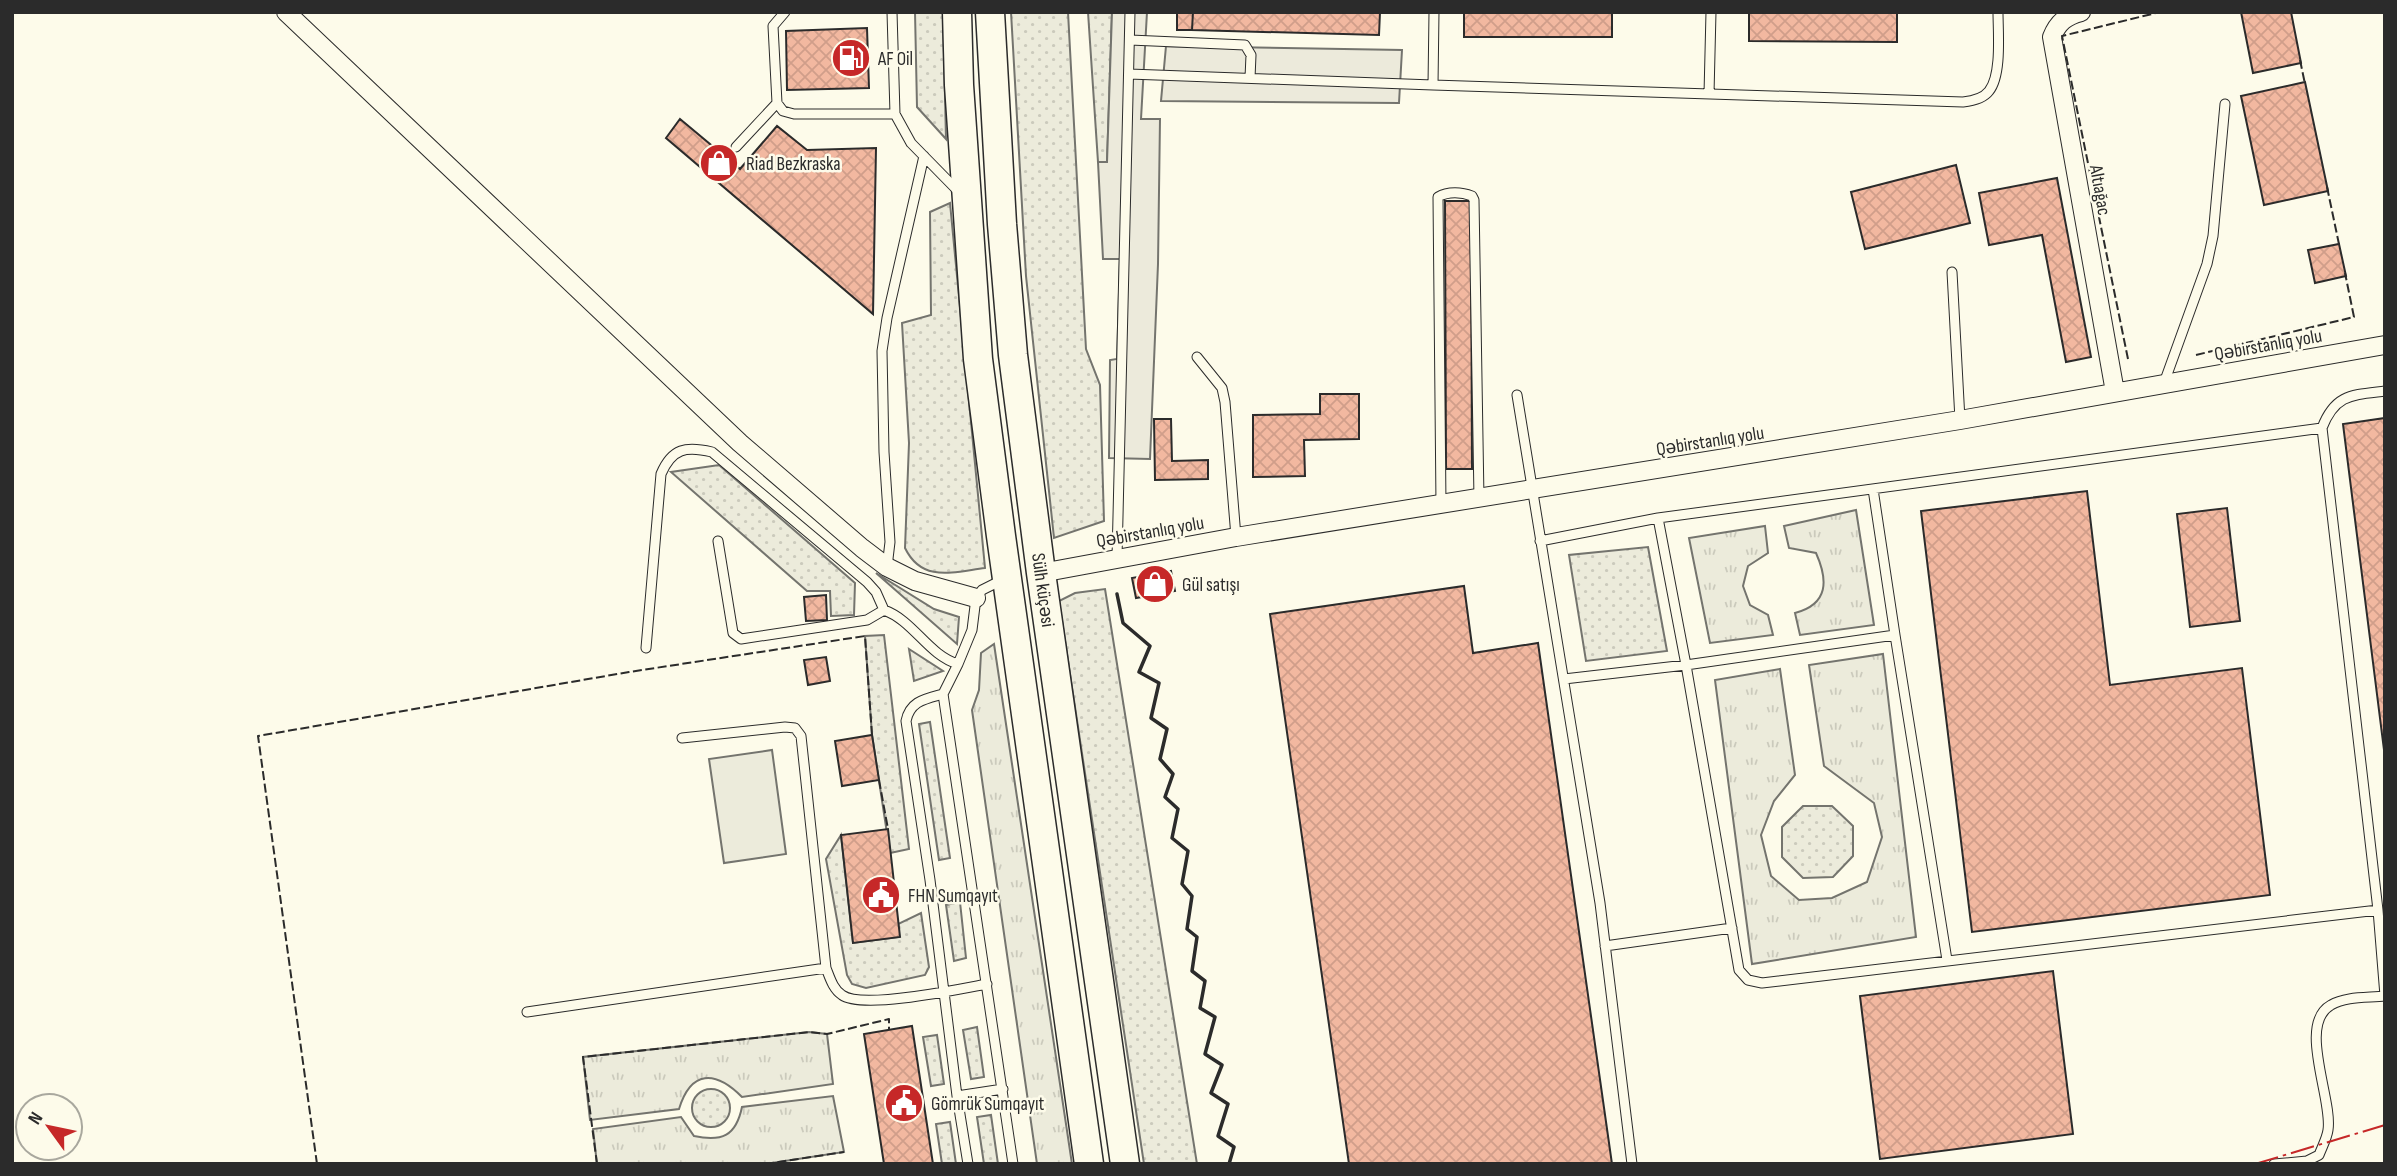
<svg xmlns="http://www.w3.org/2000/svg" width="2397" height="1176" viewBox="0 0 2397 1176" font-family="'Sofia Sans Condensed',sans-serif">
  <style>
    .grass { fill: url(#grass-dots); stroke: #74746e; stroke-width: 2 }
    .park { fill: url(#park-tufts); stroke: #74746e; stroke-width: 2 }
    .pitch { fill: #ecebdb; stroke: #74746e; stroke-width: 2 }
    .parking { fill: #eceadb; stroke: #74746e; stroke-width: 2 }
    .building { fill: url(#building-cross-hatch); stroke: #2b2b2b; stroke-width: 2 }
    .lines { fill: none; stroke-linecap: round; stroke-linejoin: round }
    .service-casing { stroke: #2b2b2b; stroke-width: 11 }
    .minor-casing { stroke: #2b2b2b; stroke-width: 20 }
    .trunk-casing { stroke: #2b2b2b; stroke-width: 31 }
    .service { stroke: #fdfbea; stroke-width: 9 }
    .minor { stroke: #fdfbea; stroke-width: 18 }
    .trunk { stroke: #fdfbea; stroke-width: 28 }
    .fence { stroke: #2b2b2b; stroke-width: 2; stroke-dasharray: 9 3.5; stroke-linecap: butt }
    .wall { stroke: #2b2b2b; stroke-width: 3.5 }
    .power { stroke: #c62828; stroke-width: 2; stroke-dasharray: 24 5 3.5 5; stroke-linecap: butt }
    .labels { text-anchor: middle; stroke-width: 5; stroke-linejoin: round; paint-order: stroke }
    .poi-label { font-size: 19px; fill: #2b2b2b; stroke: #fdfbea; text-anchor: start }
    .street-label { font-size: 19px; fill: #2b2b2b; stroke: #fdfbea }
  </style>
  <defs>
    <pattern id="grass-dots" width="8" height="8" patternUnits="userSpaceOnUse" patternTransform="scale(1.75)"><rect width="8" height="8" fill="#ecebdb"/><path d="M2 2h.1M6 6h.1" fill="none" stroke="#cbcabc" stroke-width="1.8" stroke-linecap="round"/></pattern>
    <pattern id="park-tufts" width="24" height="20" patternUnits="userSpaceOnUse" patternTransform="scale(1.75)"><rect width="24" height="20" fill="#ecebdb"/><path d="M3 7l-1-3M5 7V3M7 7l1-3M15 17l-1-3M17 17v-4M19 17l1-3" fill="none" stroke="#cbcabc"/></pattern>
    <pattern id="building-cross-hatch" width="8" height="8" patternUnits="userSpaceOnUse" patternTransform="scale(1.75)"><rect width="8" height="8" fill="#f2b8a0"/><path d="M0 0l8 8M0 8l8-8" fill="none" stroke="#d09e8a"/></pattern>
  </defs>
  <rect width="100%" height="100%" fill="#fdfbea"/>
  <path class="grass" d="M915,12H943L946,139L917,107Z
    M1011,12H1068L1086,349L1100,385L1104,521L1054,538L1026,276Z
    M1088,12H1112L1107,162H1098Z
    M950,203L985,568C953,572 922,583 905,548L909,443L902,323L931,315L930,212Z
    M719,465L855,583L854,615L831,616L830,591H807L671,472Z
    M1648,547L1667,651L1586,661L1569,555Z
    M876,573L934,609L959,617L957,644Z
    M1105,589L1197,1164H1144L1059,601L1075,593Z
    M884,635L909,849L890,853L872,735L865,636Z
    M909,649L943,671L914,681Z
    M930,722L950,858L939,860L919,724Z
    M1803,806H1832L1853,826V856L1833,877L1803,878L1782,857V827Z
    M841,835L853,943L899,937L898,924L921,913L929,967L925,975L866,988L852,984L847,975L826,859Z
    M960,902L966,958L954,961L946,905Z
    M977,1027L984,1077L971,1079L963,1030Z
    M937,1035L944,1084L931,1086L923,1037Z
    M692 1108a19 19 0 1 1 38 0a19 19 0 1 1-38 0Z
    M991,1115L998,1164H984L977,1117Z
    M950,1122L956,1164H942L936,1124Z"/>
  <path class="park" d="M1856,510L1874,625L1800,635L1795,613C1829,604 1828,580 1816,553L1789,548L1784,526Z
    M1765,526L1768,553L1748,566L1743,586L1750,605L1768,615L1773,635L1710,643L1689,538Z
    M994,644L1072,1164H1037L972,710L979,690L981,653Z
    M1883,654L1916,937L1752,964L1715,680L1780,669L1795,775L1774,801L1761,835L1771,876L1799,900L1832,898L1867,882L1882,837L1874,803L1824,766L1809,665Z
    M809,1032L827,1034L833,1084L742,1097C715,1070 691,1070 679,1109L590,1120L583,1057Z
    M833,1096L844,1152L765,1164H597L593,1129L681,1117L694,1136C722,1142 736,1136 742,1107Z"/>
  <path class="pitch" d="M772,750L786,854L724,863L709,759Z"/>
  <path class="parking" d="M1112,12H1147L1141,119H1160L1158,264L1150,459L1109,458L1110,360L1117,359L1120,259H1103L1098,162H1107Z
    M1166,46L1402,50L1399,103L1161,101Z"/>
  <path class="building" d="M1177,12H1193L1192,30H1177Z
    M1193,12H1380L1379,35L1192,30Z
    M1464,12H1612V37H1464Z
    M1749,12H1897V42L1749,41Z
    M2241,12H2291L2301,63L2253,73Z
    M867,28L869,88L787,90L786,31Z
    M2305,82L2328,191L2264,205L2241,96Z
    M680,119L740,169L777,126L807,150L876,148L873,314L666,138Z
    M1956,165L1970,223L1865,249L1851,192Z
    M2057,178L2091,357L2066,362L2042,235L1989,245L1979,193Z
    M1445,201H1471L1472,469H1446Z
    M2339,244L2346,276L2315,283L2308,250Z
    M1320,394H1359V439L1304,440L1305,476L1253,477V415L1320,414Z
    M2385,418V758L2343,424Z
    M1154,419H1171L1172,461L1208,460V479L1155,480Z
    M2087,491L2110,685L2242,668L2270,895L1972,932L1921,511Z
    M2227,508L2240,621L2190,627L2177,514Z
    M1171,571L1175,591L1136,598L1132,578Z
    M1464,586L1473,653L1538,643L1612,1164H1349L1270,614Z
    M826,595L827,620L806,621L804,597Z
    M826,657L830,681L808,685L804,660Z
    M872,735L879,780L842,786L835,741Z
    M888,829L900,937L853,943L841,835Z
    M2053,971L2073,1134L1880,1159L1860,996Z
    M912,1026L933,1164H884L864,1034Z"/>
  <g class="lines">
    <g class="service-casing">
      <path id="service" d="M785,12L773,26L777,103L783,111L794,114H895
        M892,12L895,114L911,143L960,193
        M1130,40L1245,45L1251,55L1250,78
        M1129,74L1433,85L1434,12
        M1433,85L1963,102C1972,101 1983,99 1989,91C2002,75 1998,32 1998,12
        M1709,94L1711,12
        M736,147L777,103
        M1952,272L1960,420
        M1197,357L1222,388L1225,402L1236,537
        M2164,383L2207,264L2213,236L2225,104
        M1517,395L1600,903L1632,1164
        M1441,504L1438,197C1448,191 1462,192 1472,196L1474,200L1479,499
        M1658,518L1686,665L1739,970L1748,980L1762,983L2378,910
        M718,541L733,633L741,639L867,620L884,610C914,621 928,655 958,664
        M1540,541L1658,518L2322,428
        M1117,558L1130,12
        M887,567L890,542L884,452L882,351L887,318L924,156
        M1002,580L982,590L976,598L972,630L958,664L943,694L1013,1164
        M1895,635L1947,960
        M646,648L661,474C672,448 686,446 712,452L867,582L876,592L884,610
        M1564,679L1686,665L1895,635L1873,489
        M943,694C925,699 910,701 906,721L930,880L957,1096L968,1164
        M682,738L785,727L795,728L801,736L826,968C830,978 833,989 842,995C862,1010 960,989 987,984
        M1605,946L1732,928
        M527,1012L826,968
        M957,1096L1003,1089
        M2274,1164L2307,1161L2319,1155C2322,1147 2327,1138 2328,1130C2333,1099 2297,1024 2331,1005C2346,996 2368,998 2385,996L2378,910L2322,428C2335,394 2352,395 2385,391"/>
    </g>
    <g class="minor-casing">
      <path id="minor" d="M286,12L740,443L862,548L887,567L915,581L976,598
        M2081,12C2066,16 2058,22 2052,37L2115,392
        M1041,573L1236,537L1960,420L2385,345"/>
    </g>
    <g class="trunk-casing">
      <path id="trunk" d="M957,12L959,85L978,359L1001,536L1089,1164
        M990,12L1002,224L1013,355L1041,573L1125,1164"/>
    </g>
    <use href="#service" class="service"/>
    <use href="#minor" class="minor"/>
    <use href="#trunk" class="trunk"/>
    <path class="fence" d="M2300,60L2305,84
      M2327,187L2340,249
      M2196,355L2354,317L2345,273
      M2128,359L2062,36L2160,12
      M879,780L888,829
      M317,1164L258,736L629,672L865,636L872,735
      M597,1164L583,1057L809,1032L827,1034L889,1019V1030
      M765,1164L844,1152"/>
    <path class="wall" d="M1117,594L1123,623L1150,646L1139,672L1159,683L1151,718L1167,729L1160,759L1173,774L1165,797L1178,809L1172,838L1188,851L1182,884L1192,896L1187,929L1197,937L1192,971L1205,981L1200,1008L1215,1017L1205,1054L1222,1065L1211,1093L1228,1104L1218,1136L1234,1147L1229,1164"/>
    <path class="power" d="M2255,1164L2385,1125"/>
  </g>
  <defs>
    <g id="fuel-disc" transform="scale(2.0125)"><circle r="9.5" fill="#c62828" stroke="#fdfbea"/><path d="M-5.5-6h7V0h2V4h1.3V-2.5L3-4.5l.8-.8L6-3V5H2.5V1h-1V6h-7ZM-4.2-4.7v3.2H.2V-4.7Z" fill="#fff"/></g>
    <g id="shop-disc" transform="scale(2.0125)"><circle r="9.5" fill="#c62828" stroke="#fdfbea"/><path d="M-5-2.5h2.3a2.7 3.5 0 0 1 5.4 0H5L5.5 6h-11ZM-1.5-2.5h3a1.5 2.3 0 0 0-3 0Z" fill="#fff"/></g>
    <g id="civic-disc" transform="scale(2.0125)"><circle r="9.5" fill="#c62828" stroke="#fdfbea"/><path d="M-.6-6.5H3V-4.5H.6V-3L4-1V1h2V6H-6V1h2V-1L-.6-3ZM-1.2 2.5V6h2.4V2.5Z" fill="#fff"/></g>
  </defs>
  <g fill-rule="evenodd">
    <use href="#fuel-disc" x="851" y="58"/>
    <use href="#shop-disc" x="719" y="163"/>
    <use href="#shop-disc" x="1155" y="584"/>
    <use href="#civic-disc" x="881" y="895"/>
    <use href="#civic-disc" x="904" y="1103"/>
  </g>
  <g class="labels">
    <g class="poi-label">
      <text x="878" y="65">AF Oil</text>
      <text x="746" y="170">Riad Bezkraska</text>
      <text x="1182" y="591">Gül satışı</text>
      <text x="908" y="902">FHN Sumqayıt</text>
      <text x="931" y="1110">Gömrük Sumqayıt</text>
    </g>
    <g class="street-label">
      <text transform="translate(2101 190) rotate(80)" y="7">Altıağac</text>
      <text transform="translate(2268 344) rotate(-10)" y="7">Qəbirstanlıq yolu</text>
      <text transform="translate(1710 440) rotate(-9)" y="7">Qəbirstanlıq yolu</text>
      <text transform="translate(1150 531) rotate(-10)" y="7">Qəbirstanlıq yolu</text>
      <text transform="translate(1044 590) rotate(82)" y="7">Sülh küçəsi</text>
    </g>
  </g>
  <rect width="2397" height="1176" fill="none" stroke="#2b2b2b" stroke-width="28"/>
  <g transform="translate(49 1127) rotate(303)"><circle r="33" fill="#fdfbea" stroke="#a9a89e" stroke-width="2"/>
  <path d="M0-5L12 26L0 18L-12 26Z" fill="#c62828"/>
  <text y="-10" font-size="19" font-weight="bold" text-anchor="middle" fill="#2b2b2b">N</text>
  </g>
</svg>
